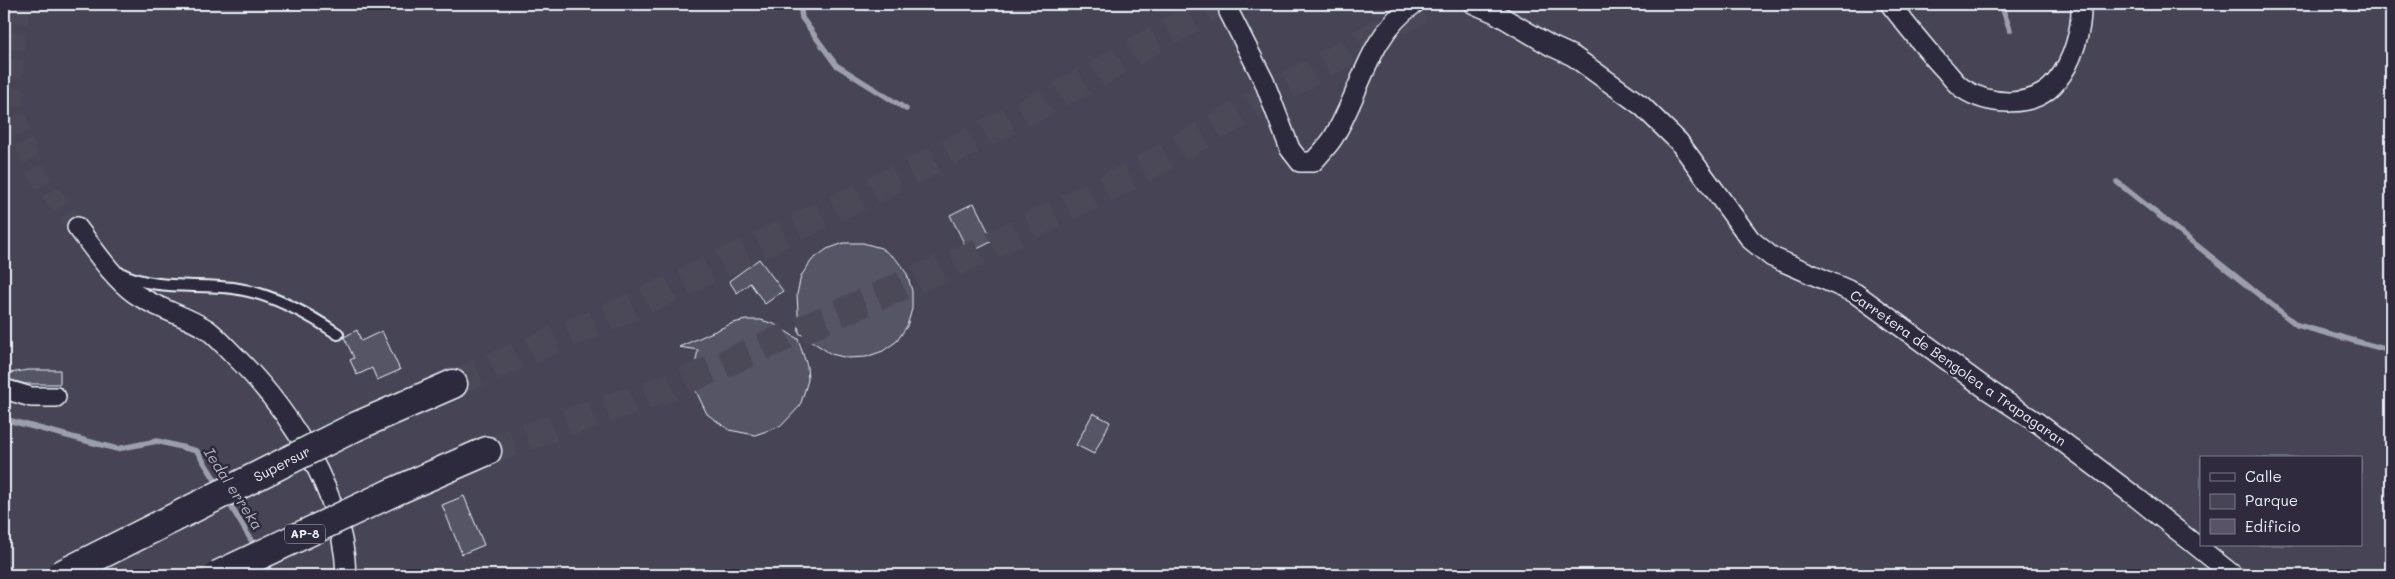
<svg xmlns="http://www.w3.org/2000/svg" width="2395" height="579" viewBox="0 0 2395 579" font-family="Mali,sans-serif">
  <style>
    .green { fill: #464455; stroke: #979aa6; fill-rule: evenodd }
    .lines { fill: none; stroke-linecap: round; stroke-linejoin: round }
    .stream { stroke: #9c9fab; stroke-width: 5.5 }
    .building { fill: #575565; stroke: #e8f1f8 }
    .street-tunnel { stroke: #4b4859; stroke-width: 19; stroke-dasharray: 19 9; stroke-linecap: butt }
    .highway-tunnel { stroke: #4b4859; stroke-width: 28; stroke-dasharray: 28 14; stroke-linecap: butt }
    .lane-casing { stroke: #e8f1f8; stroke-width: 14 }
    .street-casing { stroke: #e8f1f8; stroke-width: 22 }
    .highway-casing { stroke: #e8f1f8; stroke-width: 31 }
    .lane { stroke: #2f2a3d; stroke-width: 10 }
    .street { stroke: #2f2a3d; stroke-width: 19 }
    .highway { stroke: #2f2a3d; stroke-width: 28 }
    .highway-bridge-casing { stroke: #e8f1f8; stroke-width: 31; stroke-linecap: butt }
    .highway-bridge { stroke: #2f2a3d; stroke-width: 28 }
    .labels { text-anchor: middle; stroke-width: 5; stroke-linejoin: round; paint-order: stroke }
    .shield { fill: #2f2a3d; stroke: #b0b5c0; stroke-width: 1 }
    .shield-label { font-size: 12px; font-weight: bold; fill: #e8f1f8 }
    .street-label { font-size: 14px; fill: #e8f1f8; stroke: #2f2a3d }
    .water-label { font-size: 15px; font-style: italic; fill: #afb4be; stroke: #2f2a3d }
  </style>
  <rect width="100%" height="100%" fill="#2f2a3d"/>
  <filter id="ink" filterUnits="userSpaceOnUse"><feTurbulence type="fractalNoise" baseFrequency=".02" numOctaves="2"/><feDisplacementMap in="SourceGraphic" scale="10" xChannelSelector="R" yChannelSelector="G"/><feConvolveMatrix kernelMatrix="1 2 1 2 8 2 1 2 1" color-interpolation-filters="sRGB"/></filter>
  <g filter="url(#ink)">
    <path class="green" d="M4,4H2391V575H4ZM2201,458H2361V545H2201Z"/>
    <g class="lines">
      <path class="stream" d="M800,4L802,18L836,65L906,109
        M2001,4L2010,30
        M2117,182L2297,325L2384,349L2391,353
        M4,419L117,449L157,441L197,451L219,486
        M226,498L256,548
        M264,560L272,575"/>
    </g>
    <path class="building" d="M974,203L993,241L969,253L950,215Z
      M844,243H863L881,248L896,259L907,274L912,291V309L907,326L897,341L883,351L866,357L848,358L831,354L799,333L797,294L801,276L812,260L827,249Z
      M759,259L783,291L765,304L750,283L737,293L729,281Z
      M746,320H761L774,324L798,339L807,366L808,380L800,406L781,426L755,435L729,430L707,414L695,389L693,375L698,350L679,347L733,323Z
      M357,330L361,341L382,331L400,370L377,380L372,368L357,375L350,360L354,358L344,337Z
      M28,370H60V384H26L4,378V374Z
      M1093,413L1110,422L1094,454L1076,445Z
      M464,496L484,545L462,554L442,505Z"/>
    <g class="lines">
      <path class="street-tunnel" d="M21,4C9,60 9,128 40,178C51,195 65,211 77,227"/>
      <path class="highway-tunnel" d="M453,384L641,303L937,159L1085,81L1216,4
        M487,451L678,384L979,252L1135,174L1429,4"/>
      <g class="lane-casing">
        <path id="lane" d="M120,273C155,291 195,283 233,288C271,293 307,313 338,334"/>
      </g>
      <g class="street-casing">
        <path id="street" d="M1228,4L1229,12L1264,81L1290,149L1300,162H1313C1320,154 1328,146 1333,138C1361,93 1368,35 1414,4
          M1474,4L1495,13L1551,46L1573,56L1642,106L1679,142L1751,240L1772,257L1855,293L1988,390L2038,423L2137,498L2233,575
          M1890,4C1908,27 1926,50 1946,71C1951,77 1956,84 1962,88C1988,106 2034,109 2056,82C2073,62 2082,30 2081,4
          M77,227C94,249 112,277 134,293C157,309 185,315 208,330C217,337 225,346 233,354C289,409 344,494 346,575
          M4,389L31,397H56"/>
      </g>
      <g class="highway-casing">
        <path id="highway" d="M357,426L453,384
          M391,493L487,451"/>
      </g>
      <use href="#lane" class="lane"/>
      <use href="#street" class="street"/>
      <use href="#highway" class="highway"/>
      <g class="highway-bridge-casing">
        <path id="highway-bridge" d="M60,575L357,426
          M218,575L391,493"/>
      </g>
      <use href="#highway-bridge" class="highway-bridge"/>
    </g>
  </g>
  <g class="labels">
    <rect class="shield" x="285" y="524.5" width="40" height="19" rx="4"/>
    <g class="shield-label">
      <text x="305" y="538">AP-8</text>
    </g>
    <g class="street-label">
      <text transform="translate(1958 368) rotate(35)" y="5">Carretera de Bengolea a Trapagaran</text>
      <text transform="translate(282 464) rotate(-27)" y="5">Supersur</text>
    </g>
    <g class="water-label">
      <text transform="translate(233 489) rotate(57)" y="5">Iedal erreka</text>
    </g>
  </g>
  <rect width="2395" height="579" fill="none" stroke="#2f2a3d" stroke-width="20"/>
  <rect x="10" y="10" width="2375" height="559" fill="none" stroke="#e8f1f8" stroke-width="2" filter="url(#ink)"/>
  <rect x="2200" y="456" width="162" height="90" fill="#2f2a3d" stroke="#797a88"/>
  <rect x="2210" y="473" width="25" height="8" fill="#2f2a3d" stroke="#797a88"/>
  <text x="2245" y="482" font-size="15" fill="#e8f1f8">Calle</text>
  <rect x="2210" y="494" width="25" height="15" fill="#464455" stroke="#797a88"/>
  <text x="2245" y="506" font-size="15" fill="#e8f1f8">Parque</text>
  <rect x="2210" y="519" width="25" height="15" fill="#575565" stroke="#797a88"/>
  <text x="2245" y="532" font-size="15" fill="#e8f1f8">Edificio</text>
</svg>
